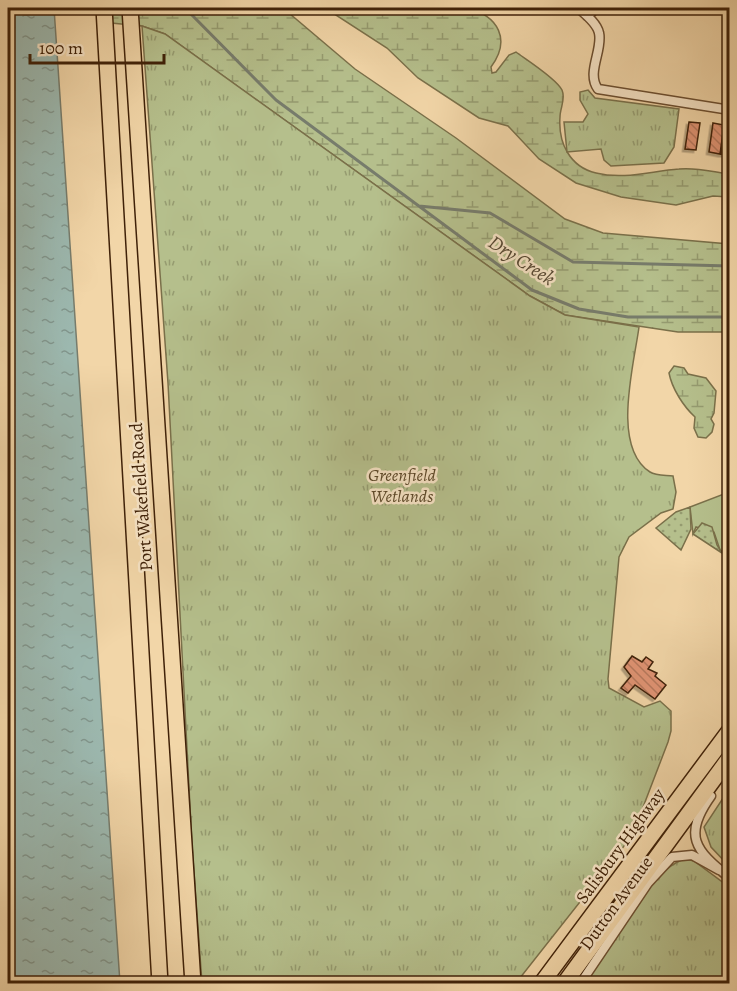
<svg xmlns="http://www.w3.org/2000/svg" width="737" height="991" viewBox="0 0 737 991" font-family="Alegreya,serif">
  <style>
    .grass { fill: #b5bf8c; stroke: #7a704a; stroke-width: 1.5 }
    .wetland { fill: url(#wetland-marsh); stroke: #7a704a; stroke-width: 1.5 }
    .park { fill: url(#park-tufts); stroke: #7a704a; stroke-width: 1.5 }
    .garden { fill: url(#garden-dots); stroke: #7a704a; stroke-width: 1.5 }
    .water { fill: url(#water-ripples); stroke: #777c6c; stroke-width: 1.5 }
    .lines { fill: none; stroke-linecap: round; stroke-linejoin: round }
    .stream { stroke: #777c6c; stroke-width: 3 }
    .building { fill: url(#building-back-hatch); stroke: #3f2108; stroke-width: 1.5; filter: url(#shadow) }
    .street-casing { stroke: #6c4e30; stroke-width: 11 }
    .highway-casing { stroke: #3f2108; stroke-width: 18 }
    .street { stroke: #f7e4c6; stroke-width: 8 }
    .highway { stroke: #f2d6a8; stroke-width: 15 }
    .labels { text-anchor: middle; stroke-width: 5; stroke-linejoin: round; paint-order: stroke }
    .park-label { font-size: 18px; font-style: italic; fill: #5c4829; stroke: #f7e4c6 }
    .street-label { font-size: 18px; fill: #3f2108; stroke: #f7e4c6 }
    .water-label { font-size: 20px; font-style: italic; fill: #564732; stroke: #f7e4c6 }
  </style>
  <defs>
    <pattern id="wetland-marsh" width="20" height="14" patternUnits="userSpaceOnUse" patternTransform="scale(1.5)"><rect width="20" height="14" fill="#b5bf8c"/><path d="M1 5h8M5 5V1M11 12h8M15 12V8" fill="none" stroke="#959b70"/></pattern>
    <pattern id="park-tufts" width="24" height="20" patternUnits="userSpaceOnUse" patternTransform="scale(1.5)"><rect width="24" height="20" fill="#b5bf8c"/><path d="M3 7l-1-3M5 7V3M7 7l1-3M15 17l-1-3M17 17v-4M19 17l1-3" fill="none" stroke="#959b70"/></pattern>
    <pattern id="garden-dots" width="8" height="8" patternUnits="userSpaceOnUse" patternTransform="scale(1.5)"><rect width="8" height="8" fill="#b5bf8c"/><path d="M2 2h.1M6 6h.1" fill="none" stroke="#959b70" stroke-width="1.8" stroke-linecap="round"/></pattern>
    <pattern id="water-ripples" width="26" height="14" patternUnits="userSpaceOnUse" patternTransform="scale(1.5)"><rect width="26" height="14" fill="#9cb8af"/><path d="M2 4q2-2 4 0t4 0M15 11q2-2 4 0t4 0" fill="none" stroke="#81958c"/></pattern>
    <pattern id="building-back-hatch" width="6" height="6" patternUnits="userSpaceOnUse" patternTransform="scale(1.5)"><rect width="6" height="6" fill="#df9373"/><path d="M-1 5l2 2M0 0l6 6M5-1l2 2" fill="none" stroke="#b6785c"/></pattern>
    <filter id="shadow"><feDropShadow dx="-2.5" dy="2.5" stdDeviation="0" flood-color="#0004"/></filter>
  </defs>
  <rect width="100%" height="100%" fill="#f2d6a8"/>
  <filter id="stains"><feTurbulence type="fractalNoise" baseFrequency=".00333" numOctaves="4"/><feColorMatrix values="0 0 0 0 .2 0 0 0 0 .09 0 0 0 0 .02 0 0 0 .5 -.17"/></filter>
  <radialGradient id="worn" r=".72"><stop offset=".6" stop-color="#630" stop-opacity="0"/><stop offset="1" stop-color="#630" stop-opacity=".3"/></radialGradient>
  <path class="grass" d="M729,492V557L720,550L714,532L696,527L693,534L690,507Z"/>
  <path class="wetland" d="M87,8H283L355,69L456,138L565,219L603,233L729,244V332H678L565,315L530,296L165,34L142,26L111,23Z
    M325,8H467C499,16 511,40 491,67L492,73L496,72L509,55L516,52C527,60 557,79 562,90C566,99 560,108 560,117C558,143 570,167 596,173C624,180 651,171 679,169C696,167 713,172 729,174V197L713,196L676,205L621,197L576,183L539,159L508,126L479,118L418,78L387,48Z
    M674,366L684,368L688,374L706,378L716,391L714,413L711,419L714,424L712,432L706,438L698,437L694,428L695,417C684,407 672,389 669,373Z"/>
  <path class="park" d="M142,26L165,34L530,296L565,315L639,327C634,365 611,447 650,472C656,476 666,475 673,476L676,492L673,509L661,513L629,537L619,557L608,679L609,688L644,707L660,701L671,711V731L668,742L632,836L516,983H202L192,845L168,383Z
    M588,90L595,98L679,109L674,147L664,163L611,166L604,160L601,149L567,152L564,122H583L588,114L580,100V92Z
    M729,789V866L711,847L704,827Z
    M686,859L694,861L729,887V983L583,984C603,954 652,865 686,859Z"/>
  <path class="garden" d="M690,507L691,529L681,550L656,528L676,512Z
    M702,523L712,527L717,545L722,553L693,534Z"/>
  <path class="water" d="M8,8H54L120,983H8Z"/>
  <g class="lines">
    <path class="stream" d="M185,8L276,100L532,290L579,309L628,317H730
      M419,206L490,213L573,262L730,266"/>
  </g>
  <path class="building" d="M689,122L700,123L696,150L685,149Z
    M713,123L724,125L720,154L709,152Z
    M725,125L730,126V155L721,154Z
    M632,656L642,662L646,657L653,662L648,669L657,673L655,676L666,685L655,699L635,685L628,693L621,688L631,676L624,667Z"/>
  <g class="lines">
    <g class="street-casing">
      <path id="street" d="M578,8C585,14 597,23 599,33C603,50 586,73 598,89L730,110
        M587,16L597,8
        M711,796C683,835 694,850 730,878
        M580,984L648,883L672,857L692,855L719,870"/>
    </g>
    <g class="highway-casing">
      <path id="highway" d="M104,8L160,984
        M130,8L193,984
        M541,984L730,730
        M564,984L730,757"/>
    </g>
    <use href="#street" class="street"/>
    <use href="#highway" class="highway"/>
  </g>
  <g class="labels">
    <g class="park-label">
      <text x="402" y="481">Greenfield<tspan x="402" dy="21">Wetlands</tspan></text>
    </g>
    <g class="street-label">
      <text transform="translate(141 497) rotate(-94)" y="6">Port Wakefield Road</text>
      <text transform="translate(620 846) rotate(-54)" y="6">Salisbury Highway</text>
      <text transform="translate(616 903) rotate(-54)" y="6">Dutton Avenue</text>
    </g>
    <g class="water-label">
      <text transform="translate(522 260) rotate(33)" y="7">Dry Creek</text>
    </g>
  </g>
  <rect width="737" height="991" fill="none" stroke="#f2d6a8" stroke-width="30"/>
  <rect x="9" y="9" width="719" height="973" fill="none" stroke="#3f2108" stroke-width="3"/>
  <rect x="15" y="15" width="707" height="961" fill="none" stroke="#3f2108" stroke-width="1.5"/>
  <path d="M30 54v9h134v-9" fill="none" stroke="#3f2108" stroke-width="3"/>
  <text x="39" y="54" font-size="18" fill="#3f2108" stroke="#f7e4c6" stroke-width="4.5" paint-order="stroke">100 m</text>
  <rect width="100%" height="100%" filter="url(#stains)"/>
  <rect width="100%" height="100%" fill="url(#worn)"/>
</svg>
